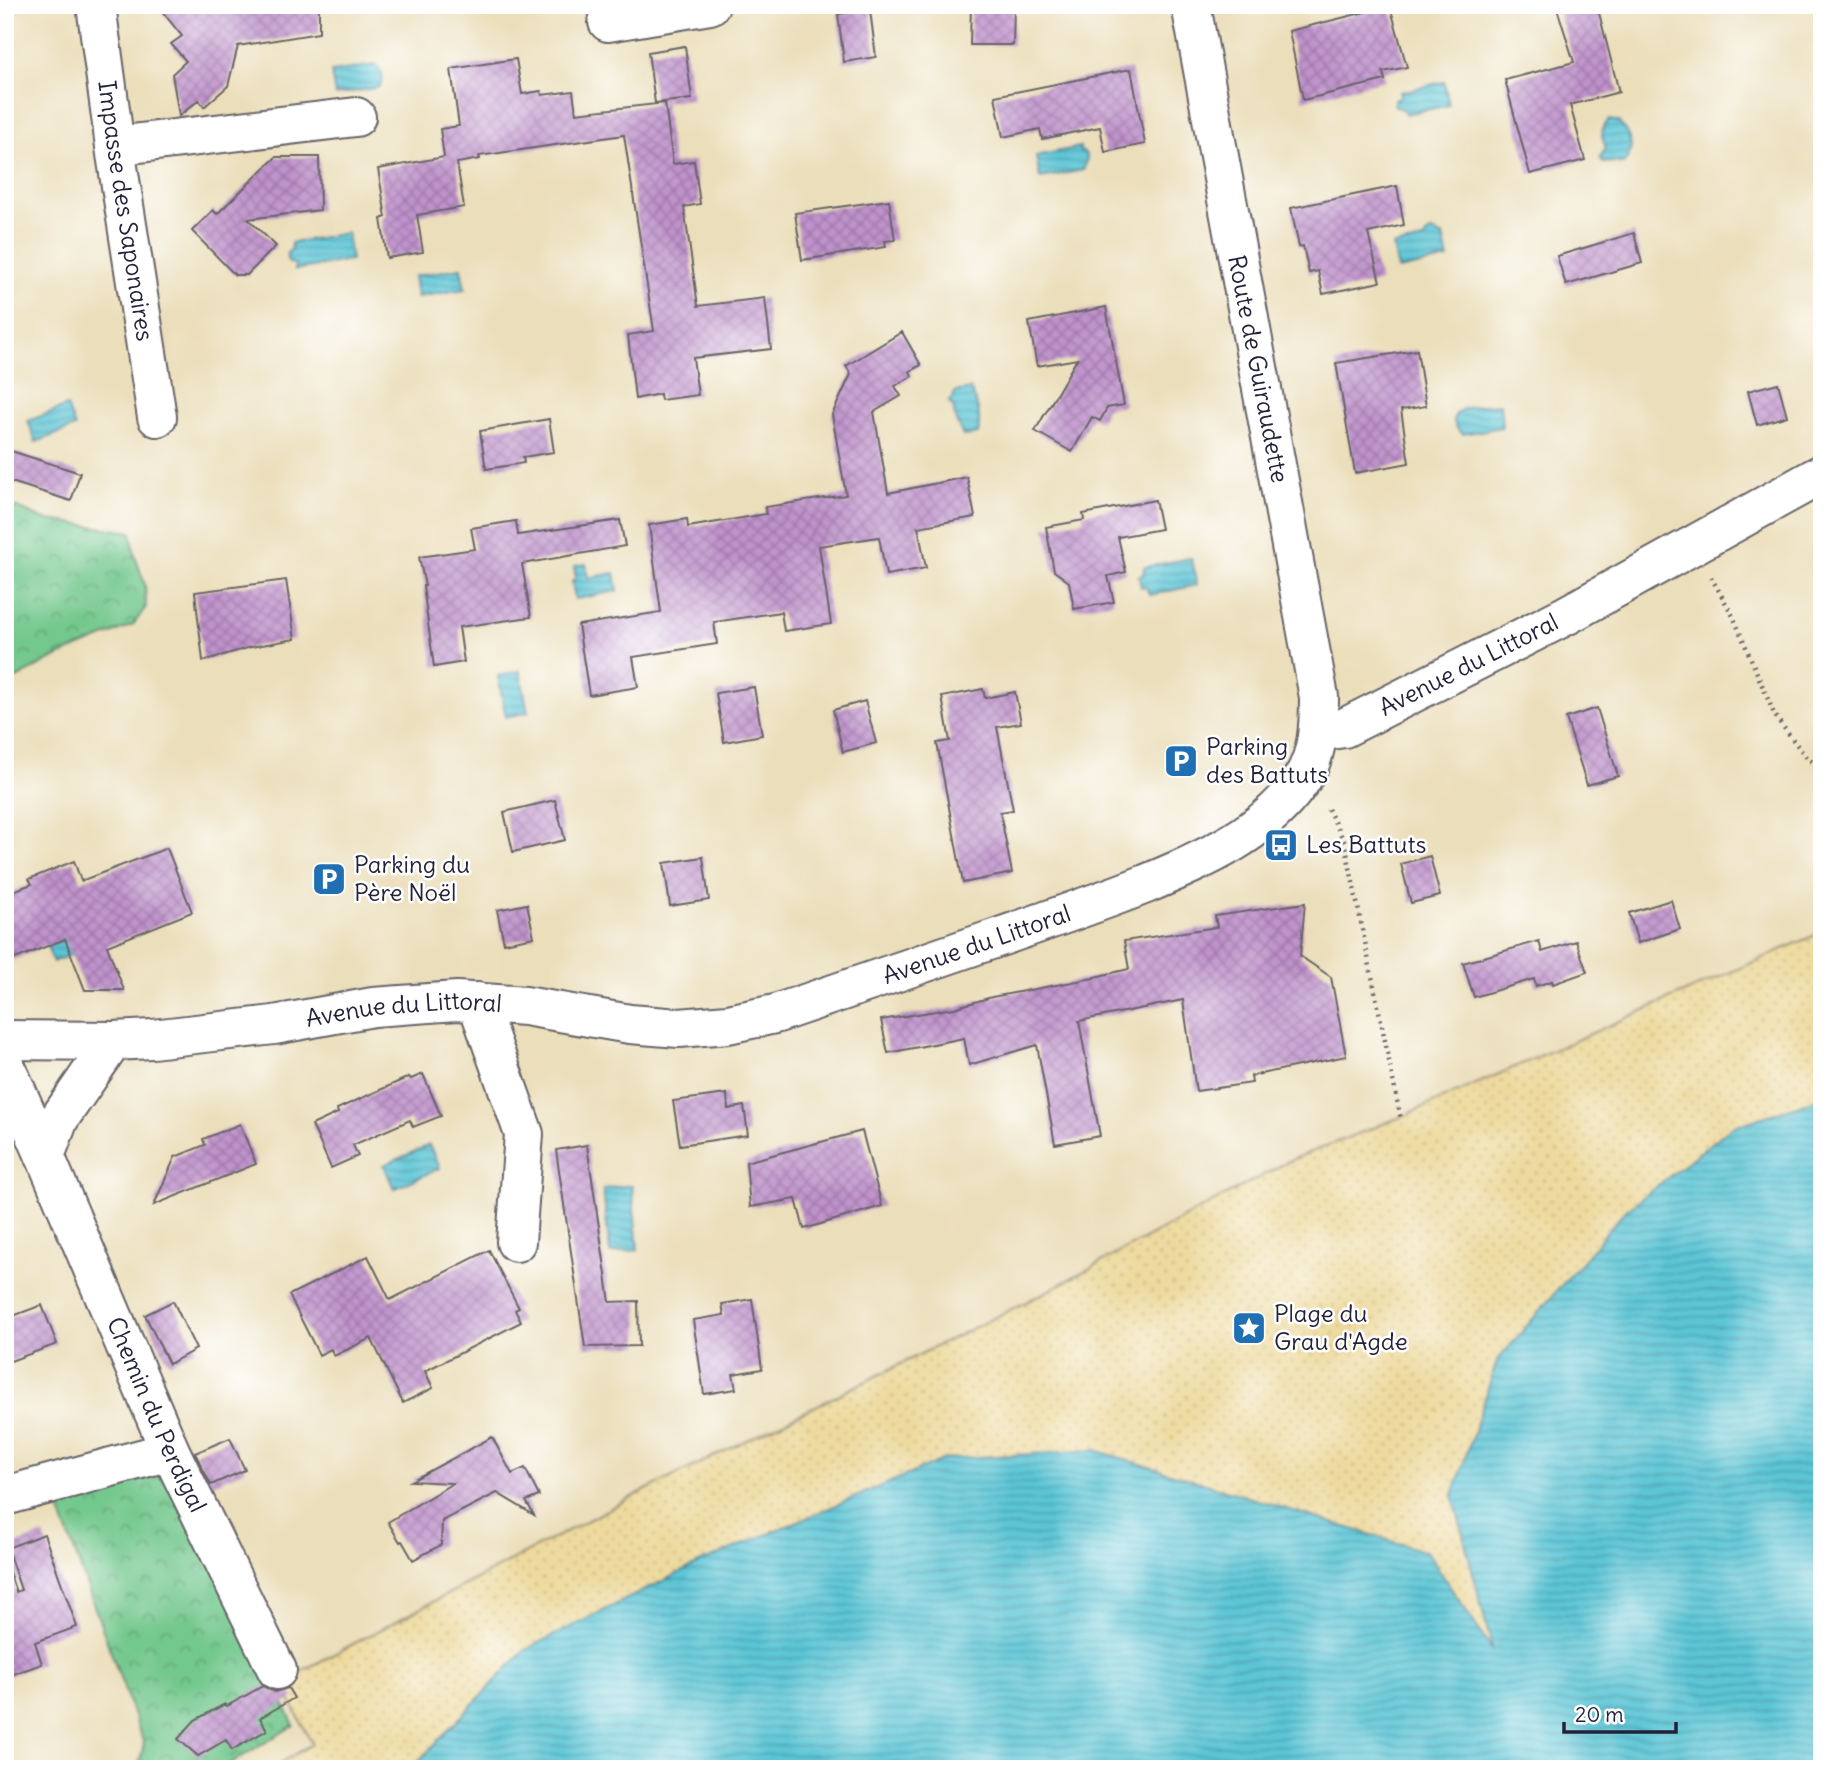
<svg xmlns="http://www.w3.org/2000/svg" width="1827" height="1774" viewBox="0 0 1827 1774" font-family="Delius,sans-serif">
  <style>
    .sand { fill: url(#sand-dots); stroke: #887e6c; stroke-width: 2 }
    .park { fill: url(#park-crowns); stroke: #4a7564; stroke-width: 2 }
    .water { fill: url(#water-rules); stroke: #3f7488; stroke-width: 2 }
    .building { fill: url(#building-cross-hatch) }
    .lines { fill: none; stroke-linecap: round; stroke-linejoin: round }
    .minor-casing { stroke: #686467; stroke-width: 42 }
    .path { stroke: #686467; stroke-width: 4.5; stroke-dasharray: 2 5; stroke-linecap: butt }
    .minor { stroke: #fff; stroke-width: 38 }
    .labels { text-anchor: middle; stroke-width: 5; stroke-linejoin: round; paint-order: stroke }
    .street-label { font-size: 24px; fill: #22223b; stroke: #fff }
    .poi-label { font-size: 24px; fill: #22223b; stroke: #fff; text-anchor: start }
  </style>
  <defs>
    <pattern id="sand-dots" width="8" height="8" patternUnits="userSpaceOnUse" patternTransform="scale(1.75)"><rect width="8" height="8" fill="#eeda9e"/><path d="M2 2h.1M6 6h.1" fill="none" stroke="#ccbb89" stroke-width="1.8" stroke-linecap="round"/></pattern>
    <pattern id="park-crowns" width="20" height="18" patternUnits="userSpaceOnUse" patternTransform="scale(1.75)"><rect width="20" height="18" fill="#73c88d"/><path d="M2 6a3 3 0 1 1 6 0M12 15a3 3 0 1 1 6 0" fill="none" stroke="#5ea274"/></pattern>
    <pattern id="water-rules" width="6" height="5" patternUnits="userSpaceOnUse" patternTransform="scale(1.75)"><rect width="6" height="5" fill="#5cc6d6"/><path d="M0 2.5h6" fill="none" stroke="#4ca0af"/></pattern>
    <pattern id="building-cross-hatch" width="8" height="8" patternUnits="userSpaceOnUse" patternTransform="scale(1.75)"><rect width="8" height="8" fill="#c093cc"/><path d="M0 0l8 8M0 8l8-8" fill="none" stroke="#9c78a7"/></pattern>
  </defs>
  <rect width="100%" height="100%" fill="#fff"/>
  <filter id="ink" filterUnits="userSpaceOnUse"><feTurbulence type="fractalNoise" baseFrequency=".0143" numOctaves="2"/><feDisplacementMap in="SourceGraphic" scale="14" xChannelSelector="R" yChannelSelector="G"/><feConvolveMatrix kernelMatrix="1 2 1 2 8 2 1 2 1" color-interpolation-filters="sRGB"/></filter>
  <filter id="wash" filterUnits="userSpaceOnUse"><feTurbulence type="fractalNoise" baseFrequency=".00686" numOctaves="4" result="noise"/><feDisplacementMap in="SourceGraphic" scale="28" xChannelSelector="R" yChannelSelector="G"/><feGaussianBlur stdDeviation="1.57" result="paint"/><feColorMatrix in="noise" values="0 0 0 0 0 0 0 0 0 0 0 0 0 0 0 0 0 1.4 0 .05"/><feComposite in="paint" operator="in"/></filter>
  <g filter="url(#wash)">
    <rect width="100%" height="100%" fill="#ebdeba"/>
    <path class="sand" d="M1822,932V1098L1732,1127L1453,1495L1494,1654L1427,1552L1095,1450L526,1649L411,1769H270L312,1744L281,1682L626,1500L1040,1295L1293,1159L1401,1117Z"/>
    <path class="park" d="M5,502L42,519L131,532L135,556L145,585L146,607L133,625L58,656L5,684Z
      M176,1472L294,1725L221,1769H138L144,1744L56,1500Z"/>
    <path class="water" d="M375,65C383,71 385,79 379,87L335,95L331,72Z
      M1444,82L1449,105L1405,114L1403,109L1396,107L1394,103L1395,99L1401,96L1400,92Z
      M1609,120L1619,122C1630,136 1637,149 1623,164L1614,162L1603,163L1600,157L1606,148L1602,137L1603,126Z
      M1080,147V151L1085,153L1087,157L1086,164L1084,166V170L1040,178L1036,156Z
      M1431,232L1436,233L1440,236H1443L1448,259L1398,270L1393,246L1424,240L1426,235Z
      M347,233L351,260L295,270V264L289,263L287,260V253L292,249L291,243Z
      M461,268L465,289L417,297L414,276Z
      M970,389C978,404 981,417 978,434L963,436L956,421L953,406L950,404L949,401L953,398L955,392Z
      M1500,404L1502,427L1463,434C1459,431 1454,427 1454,420C1454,405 1488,405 1500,404Z
      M67,406L75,427L36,442L28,421Z
      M1191,558L1197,585L1150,595L1145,586L1141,587L1139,576L1143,575L1144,567Z
      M586,564L588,578L615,573L618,591L575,599L572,581L576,579L574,566Z
      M520,671L528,712L506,717L498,676Z
      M89,930L95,945L53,962L47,946Z
      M1822,1098V1769H411L526,1649L699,1563L945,1459L1095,1450L1427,1552L1493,1651L1453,1495L1497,1361L1624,1212L1732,1127Z
      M429,1145L440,1168L394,1189L384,1165Z
      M632,1185L638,1250L610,1253L603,1189Z"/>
    <g id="blocks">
      <path class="building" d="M157,5H319V33L238,46L228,86L204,107L199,100L179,116L172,74L186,61L171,44L182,36Z
        M971,5H1014L1013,45H970Z
        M1556,5H1597L1619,92L1570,105L1585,160L1530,174L1505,80L1574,62Z
        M1390,6L1407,67L1383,72L1385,80L1303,100L1289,31Z
        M870,10L876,57L844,62L838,14Z
        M685,46L692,99L655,103L648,52Z
        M516,59L522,94L541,91L542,95L573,91L576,113L665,103L673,164L694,161L700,204L684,207L698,306L765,298L771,349L693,358L698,395L661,400L660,394L635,399L628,335L654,331L624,135L479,156L480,159L457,163L464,207L417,215L423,252L387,258L381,219L386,217L378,169L444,157L440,129L459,126L451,69Z
        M1131,69L1145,144L1105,152L1100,127L1042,139L1040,129L1003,137L995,96Z
        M276,157H319L320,210L248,219L276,246L247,275H235L192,231L213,210L217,214Z
        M1397,186L1404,225L1368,233L1380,282L1323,294L1318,271L1309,273L1303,246L1299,247L1291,208Z
        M889,200L895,240L885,241L886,247L802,260L795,213Z
        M1634,233L1642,263L1566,285L1557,256Z
        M1106,307L1124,405L1107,408L1100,421L1092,417L1072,452L1035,431L1077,359L1037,366L1029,322Z
        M902,332L921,365L910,371L912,376L895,386L901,396L874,412L888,493L967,477L975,517L918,527L926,568L886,575L879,537L819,546L831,624L784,631L781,612L714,622L717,644L633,657L638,687L589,695L578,625L661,612L649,525L687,519L688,527L766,514L765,507L846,495L832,415L851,374L846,366Z
        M1417,350L1426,406L1401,410L1409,463L1355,473L1336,363Z
        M1778,383L1787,416L1757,425L1748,391Z
        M549,419L554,452L523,457L524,463L486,469L480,431Z
        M5,449L80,473L71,501L5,480Z
        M1155,500L1161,529L1118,537L1126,572L1108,576L1114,602L1074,609L1069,582L1054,571L1046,527L1084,520L1083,514Z
        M620,520L625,546L522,564L531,617L459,627L464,662L434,667L423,586H425L419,557L475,549L471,528L516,521L518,535Z
        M286,580L295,639L251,647L203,661L195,592Z
        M754,687L762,735L724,742L716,693Z
        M983,689L985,698L1015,692L1021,723L997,727L1013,810L1000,812L1012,873L963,883L937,743L950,741L942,697Z
        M865,701L876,743L843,752L833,710Z
        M1597,708L1618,776L1587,785L1566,718Z
        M555,800L565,840L513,852L504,812Z
        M167,848L192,912L107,946L124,990H85L65,939L5,963V894L32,884L29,879L74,861L81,881Z
        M1430,856L1440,896L1411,903L1401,864Z
        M703,857L709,900L670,906L664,863Z
        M1671,900L1680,929L1638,943L1629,913Z
        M1305,903L1300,956L1331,977L1346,1056L1251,1076L1252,1083L1196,1091L1183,1000L1079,1021L1100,1136L1055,1144L1037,1045L969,1065L964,1038L888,1053L881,1020L954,1008L992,997L1094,978V977L1129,969L1124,941L1217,927L1215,916Z
        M527,904L534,937L504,943L497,910Z
        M1539,941L1542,952L1576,941L1587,972L1553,984L1552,981L1536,986L1534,979L1474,997L1463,963Z
        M423,1074L441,1116L413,1127L410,1120L353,1145L358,1156L331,1168L312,1125L338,1113L337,1109L409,1077L411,1079Z
        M727,1094L728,1109L744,1106L748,1135L680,1145L673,1101Z
        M240,1124L256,1164L154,1205L175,1157L205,1145L203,1139Z
        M862,1131L882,1206L804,1229L796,1199L750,1207L746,1162Z
        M587,1145L610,1302L638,1301L639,1346L585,1347L556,1150Z
        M489,1250L519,1308L515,1310L521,1322L425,1371L433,1388L403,1403L371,1338L334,1356L331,1349L319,1355L289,1295L368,1256L390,1300Z
        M752,1299L762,1369L733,1374L736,1389L704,1394L693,1320L724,1315L722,1304Z
        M173,1301L196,1349L169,1364L145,1315Z
        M42,1305L57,1344L5,1363V1319Z
        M492,1437L512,1474L525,1468L539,1496L526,1501L534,1515L497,1493L442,1521L441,1545L413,1560L402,1541L400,1542L388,1522L453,1483L411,1481Z
        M230,1438L245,1470L211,1485L195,1453Z
        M44,1534L77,1627L35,1642L42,1664L5,1677V1573L9,1572L16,1592L21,1590L7,1548Z
        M263,1686L275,1692L288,1688L294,1698L260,1718L267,1730L232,1750L226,1740L198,1756L178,1739L195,1720L225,1704L227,1706Z"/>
    </g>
  </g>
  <g filter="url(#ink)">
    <use href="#blocks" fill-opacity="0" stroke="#686467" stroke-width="2"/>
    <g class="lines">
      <g class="minor-casing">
        <g id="minor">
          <path id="s1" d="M96,5L116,154L157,417"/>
          <path d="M608,22L710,5"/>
          <path d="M115,146L356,117"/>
          <path id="s2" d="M1318,732L1344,728L1567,615L1822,474"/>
          <path d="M477,1002L524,1134L516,1242"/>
          <path id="s3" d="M5,1040L113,1041L152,1039L274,1025L373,1007L457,1001L525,1006L630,1024L679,1028L728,1024L775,1014C847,989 919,965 991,940C1043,922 1095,904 1146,884C1205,859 1265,834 1302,779C1318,755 1319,725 1319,697L1191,5"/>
          <path id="s4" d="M113,1041L59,1119L45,1156L170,1451L277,1670"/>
          <path d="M5,1065L45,1156"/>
          <path d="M5,1496L170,1451"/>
        </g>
      </g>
      <path class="path" d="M1711,577L1733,616L1775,716L1806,757L1822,769
        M1328,809L1345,843L1401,1120"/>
      <use href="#minor" class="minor"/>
    </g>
  </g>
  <defs>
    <g id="parking-square" transform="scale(1.75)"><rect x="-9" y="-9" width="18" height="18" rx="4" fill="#1f6fb2" stroke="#fff"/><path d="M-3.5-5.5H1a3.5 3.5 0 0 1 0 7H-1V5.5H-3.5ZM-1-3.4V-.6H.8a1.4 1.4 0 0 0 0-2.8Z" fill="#fff"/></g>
    <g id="bus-square" transform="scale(1.75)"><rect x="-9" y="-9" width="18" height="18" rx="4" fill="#1f6fb2" stroke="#fff"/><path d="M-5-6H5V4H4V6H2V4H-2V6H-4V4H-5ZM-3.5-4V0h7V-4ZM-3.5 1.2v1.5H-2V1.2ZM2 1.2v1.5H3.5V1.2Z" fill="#fff"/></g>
    <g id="sight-square" transform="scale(1.75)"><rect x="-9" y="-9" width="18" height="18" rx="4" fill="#1f6fb2" stroke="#fff"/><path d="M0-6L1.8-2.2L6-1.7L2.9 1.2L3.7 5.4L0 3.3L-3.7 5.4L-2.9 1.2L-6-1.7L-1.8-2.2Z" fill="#fff"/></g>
  </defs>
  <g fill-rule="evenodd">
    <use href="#parking-square" x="1181" y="761"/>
    <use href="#bus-square" x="1281" y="845"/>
    <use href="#parking-square" x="329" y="879"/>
    <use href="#sight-square" x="1249" y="1328"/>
  </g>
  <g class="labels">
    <g class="street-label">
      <text dy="8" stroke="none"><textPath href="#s1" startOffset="208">Impasse des Saponaires</textPath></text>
      <text transform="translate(1258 369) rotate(79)" y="8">Route de Guiraudette</text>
      <text dy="8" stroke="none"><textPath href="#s2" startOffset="166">Avenue du Littoral</textPath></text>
      <text dy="8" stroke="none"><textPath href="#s3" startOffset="989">Avenue du Littoral</textPath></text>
      <text dy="8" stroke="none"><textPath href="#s3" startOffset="401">Avenue du Littoral</textPath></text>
      <text dy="8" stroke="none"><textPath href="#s4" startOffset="416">Chemin du Perdigal</textPath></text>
    </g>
    <g class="poi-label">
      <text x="1206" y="755">Parking<tspan x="1206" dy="28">des Battuts</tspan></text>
      <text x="1306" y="853">Les Battuts</text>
      <text x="354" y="873">Parking du<tspan x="354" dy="28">Père Noël</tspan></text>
      <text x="1274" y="1322">Plage du<tspan x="1274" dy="28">Grau d'Agde</tspan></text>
    </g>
  </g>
  <rect width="1827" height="1774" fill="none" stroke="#fff" stroke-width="28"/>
  <path d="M1564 1722v10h112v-10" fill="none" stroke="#22223b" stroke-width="3.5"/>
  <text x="1575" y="1722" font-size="21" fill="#22223b" stroke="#ffffff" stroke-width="5" paint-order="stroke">20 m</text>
</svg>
